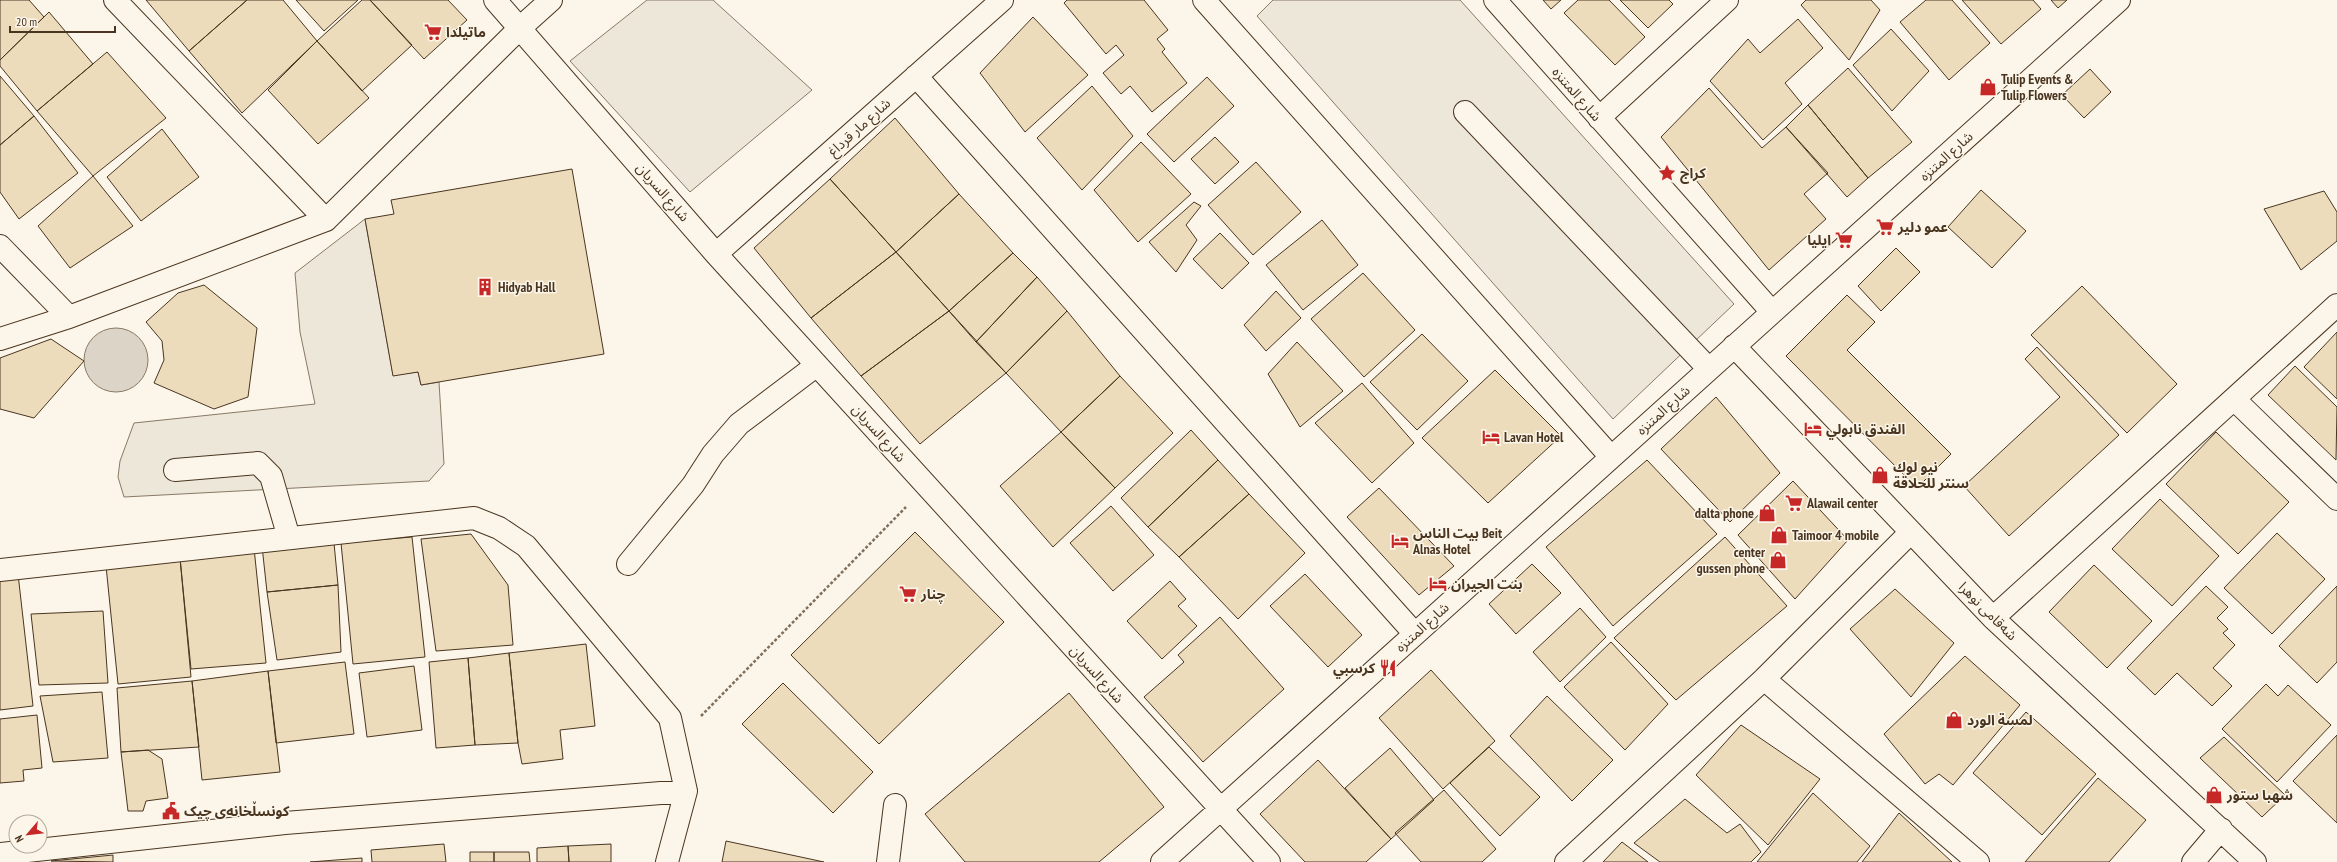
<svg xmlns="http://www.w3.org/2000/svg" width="2337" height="862" viewBox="0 0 2337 862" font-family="'PT Sans Narrow','Noto Sans Arabic',sans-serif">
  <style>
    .parking { fill: #ede7d9; stroke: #887966 }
    .water { fill: #dcd4c6; stroke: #887966 }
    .building { fill: #ecdcbc; stroke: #4a3520 }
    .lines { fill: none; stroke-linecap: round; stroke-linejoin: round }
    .minor-casing { stroke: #4a3520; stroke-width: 24 }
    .path { stroke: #7f6f5c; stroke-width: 2.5; stroke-dasharray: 3 2; stroke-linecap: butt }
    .minor { stroke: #fbf6e9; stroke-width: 22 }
    .labels { text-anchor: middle; stroke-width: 3; stroke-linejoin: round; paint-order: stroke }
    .poi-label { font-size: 14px; font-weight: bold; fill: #4a3520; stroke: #fbf6e9; text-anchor: start }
    .street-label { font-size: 14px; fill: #4a3520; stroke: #fbf6e9 }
  </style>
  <rect width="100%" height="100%" fill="#fbf6e9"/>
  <path class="parking" d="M647,0H713L812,90L690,192L570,61Z
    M1273,0H1460L1734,304L1613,419L1257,16Z
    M365,219L393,375L418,372L421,385L439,382L444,464L429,481L124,497L118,477L120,461L134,423L315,404L300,332L295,273Z"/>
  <path class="water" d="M84 360a32 32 0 1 1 64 0a32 32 0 1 1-64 0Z"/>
  <path class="building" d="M0,0H29L44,17L0,60Z
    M146,0H247L189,51Z
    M247,0H283L317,41L242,113L189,51Z
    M296,0H358L324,31Z
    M362,0H370L412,45L362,91L317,41Z
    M370,0H448L467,20L424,59Z
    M1067,0H1144L1168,30L1157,39L1165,49L1162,52L1187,83L1152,112L1130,86L1121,94L1103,73L1124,55L1116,45L1106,54L1064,3Z
    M1543,0H1561L1551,9Z
    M1578,0H1609L1645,37L1615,65L1564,13Z
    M1620,0H1669L1673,4L1648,28Z
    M1806,0H1871L1880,10L1849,60L1801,5Z
    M1926,0H1952L1990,43L1949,80L1900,22Z
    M1962,0H2033L2041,9L2001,44Z
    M2051,0H2067L2058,8Z
    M49,12L93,64L37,111L0,66V60Z
    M1033,17L1088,75L1025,132L980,73Z
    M1798,19L1823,48L1785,83L1802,104L1763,140L1710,81L1748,39L1760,53Z
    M1891,29L1929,71L1892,111L1853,65Z
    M317,41L369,98L318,144L268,90Z
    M107,52L166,118L93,176L37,111Z
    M1848,68L1912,142L1868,178L1808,105Z
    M2090,69L2111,92L2084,118L2062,95Z
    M0,76L34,116L0,145Z
    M1207,77L1234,106L1174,162L1147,134Z
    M1092,86L1133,136L1082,190L1037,138Z
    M1709,88L1762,148L1786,127L1828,173L1804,194L1826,219L1769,270L1661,137Z
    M1808,105L1868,178L1847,197L1786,127Z
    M34,116L78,173L19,219L0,192V145Z
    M895,118L959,194L896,252L830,179Z
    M162,129L199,177L141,221L107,177Z
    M1215,137L1239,162L1215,184L1191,159Z
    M1141,142L1191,194L1138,242L1094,190Z
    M1256,162L1301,212L1253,255L1208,205Z
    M572,169L604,354L421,385L418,372L393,376L365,219L394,214L391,200Z
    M93,176L133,226L70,268L38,226Z
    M830,179L896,252L811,318L754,248Z
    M1981,190L2026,231L1992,268L1948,227Z
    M2324,191L2337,212V241L2301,270L2264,209Z
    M959,194L1013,253L949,311L896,252Z
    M1194,202L1201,206L1186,225L1197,240L1176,272L1149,242Z
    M1322,220L1358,265L1303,310L1266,265Z
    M1220,233L1249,263L1222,289L1193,259Z
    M1896,248L1920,272L1881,311L1858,286Z
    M896,252L949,311L861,376L811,318Z
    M1013,253L1037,277L976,342L949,311Z
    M1363,273L1415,330L1364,377L1311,319Z
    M1037,277L1067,311L1006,373L976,342Z
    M204,285L257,328L248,397L214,409L154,383L164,360L162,341L146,322L178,293Z
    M2082,286L2177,384L2127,433L2031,335Z
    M1276,291L1301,318L1266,351L1244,325Z
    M1847,295L1875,322L1847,350L1951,454L1917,488L1786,356Z
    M949,311L1006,373L920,444L861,376Z
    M1067,311L1120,376L1061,432L1006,373Z
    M2337,332V399L2304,367Z
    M1422,334L1468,381L1417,430L1370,382Z
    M51,339L84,361L34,418L0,409V358Z
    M1297,342L1343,391L1300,427L1268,374Z
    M2037,347L2119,435L2009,536L1964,486L2060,397L2025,359Z
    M2295,366L2337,407L2336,460L2268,395Z
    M1495,370L1561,436L1488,503L1422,438Z
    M1120,376L1173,433L1115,488L1061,432Z
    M1362,383L1414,443L1372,483L1315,423Z
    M1716,397L1780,473L1730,522L1661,449Z
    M1191,430L1218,460L1148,527L1121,498Z
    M1061,432L1115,488L1053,547L1000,486Z
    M2216,432L2289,502L2238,554L2166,484Z
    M1218,460L1249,494L1179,557L1148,527Z
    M1647,460L1717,534L1613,626L1546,547Z
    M1793,481L1848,540L1795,599L1738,535Z
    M1379,488L1454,566L1419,595L1347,517Z
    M1249,494L1305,553L1238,619L1179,557Z
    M2160,499L2219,556L2172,606L2112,549Z
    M1111,506L1154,555L1113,591L1070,543Z
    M915,532L1004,622L879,744L791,655Z
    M2277,533L2325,579L2272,634L2224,588Z
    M471,534L508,585L513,645L436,651L421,539Z
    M412,537L425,657L353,664L341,543Z
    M1725,537L1787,606L1676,700L1614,638Z
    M334,543L338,585L267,592L262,546Z
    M254,548L266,663L191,669L180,558Z
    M180,558L191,677L118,684L106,566Z
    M1532,564L1561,593L1516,634L1489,604Z
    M2094,565L2152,621L2107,668L2049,612Z
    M18,574L33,706L0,710V576Z
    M1305,574L1362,635L1328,667L1270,606Z
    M1170,581L1186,599L1178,606L1197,626L1162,659L1127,621Z
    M338,585L341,652L277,660L267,592Z
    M2206,586L2228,607L2217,618L2228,629L2223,633L2235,645L2213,668L2232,686L2212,706L2177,673L2155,695L2127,668Z
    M2337,586V662L2317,683L2279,646Z
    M1895,589L1954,643L1911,697L1850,629Z
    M1580,608L1606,637L1560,682L1533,652Z
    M103,611L108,683L39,685L31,614Z
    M1220,617L1284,689L1203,762L1144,697L1184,662L1178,655Z
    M1611,642L1668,704L1625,750L1564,687Z
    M586,644L595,726L560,730L563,759L522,764L518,743L509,653Z
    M509,653L518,743L475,745L468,658Z
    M1965,656L2020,705L1953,785L1939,774L1925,784L1884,734Z
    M468,658L475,745L436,748L429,662Z
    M345,662L354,734L276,743L268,671Z
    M414,666L422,730L367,737L359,673Z
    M1431,670L1495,741L1443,789L1379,718Z
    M268,671L280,772L202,780L192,681Z
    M192,681L199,747L121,752L117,688Z
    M783,683L873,772L833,813L742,724Z
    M2266,684L2278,696L2288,685L2331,725L2277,782L2222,729Z
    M102,692L108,758L53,762L40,696Z
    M1069,693L1164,807L1099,862H965L925,814Z
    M1547,696L1613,760L1572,801L1510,736Z
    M2026,712L2096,774L2042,835L1973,773Z
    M37,715L42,768L23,770L24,781L0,783V719Z
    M1741,725L1820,779L1768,845L1696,775Z
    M2337,735V823L2293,781Z
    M2224,737L2285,795L2262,817L2200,758Z
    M1489,747L1540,797L1500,836L1450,783Z
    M1390,748L1434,800L1391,839L1345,788Z
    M148,750L162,759L168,798L146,801L143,811H128L121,752Z
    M1318,760L1391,839L1366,862H1305L1260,814Z
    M2098,778L2146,820L2109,862H2025Z
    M1444,790L1496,849L1482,862H1421L1395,833Z
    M1813,793L1870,846L1857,862H1757Z
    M1685,799L1727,833L1740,824L1761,852L1751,862H1660L1634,843Z
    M1899,813L1952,862H1862Z
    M726,841L824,862H722Z
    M1622,842L1648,862H1603Z
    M444,844L446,862H372L371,850Z
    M611,844V862H569L568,846Z
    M568,846L569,862H537V848Z
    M470,852H494V862H470Z
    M494,852H529L530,862H494Z
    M113,855V862L51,861Z
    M362,858V862H310Z"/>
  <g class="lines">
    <g class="minor-casing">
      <path id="minor" d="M115,0L326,220
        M495,0L716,254L1269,862
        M1204,0L1611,457
        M1495,0L1772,312
        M916,76L1415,634
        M1465,112L1709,369
        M1599,118L1727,0
        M0,246L69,317
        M716,254L1002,0
        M0,339L69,317L326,220L521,27L551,0
        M1734,346L1993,618L2255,862
        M2234,399L2337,499
        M175,470L258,463L271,476L289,538
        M628,564L693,485L713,454L739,424L817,365
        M0,570L474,518L499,528L526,546L670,718L686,791L667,862
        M1993,618L2337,305
        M1764,679L1978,862
        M0,854L285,823L686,791
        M888,862L895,805
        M1162,862L2119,0
        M1566,862L1764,679L1911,532
        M2193,862L2221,829"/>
    </g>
    <path class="path" d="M701,716L906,507"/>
    <use href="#minor" class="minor"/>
  </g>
  <defs>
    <g id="supermarket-bare" transform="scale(1.38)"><path d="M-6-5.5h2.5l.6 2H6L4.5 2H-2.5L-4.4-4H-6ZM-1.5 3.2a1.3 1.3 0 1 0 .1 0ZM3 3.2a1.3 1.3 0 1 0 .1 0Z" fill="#c62828" stroke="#fbf6e9" stroke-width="2.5" paint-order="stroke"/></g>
    <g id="shop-bare" transform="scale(1.38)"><path d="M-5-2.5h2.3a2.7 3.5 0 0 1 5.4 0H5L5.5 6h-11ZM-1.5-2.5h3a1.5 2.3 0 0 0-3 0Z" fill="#c62828" stroke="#fbf6e9" stroke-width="2.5" paint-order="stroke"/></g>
    <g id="sight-bare" transform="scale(1.38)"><path d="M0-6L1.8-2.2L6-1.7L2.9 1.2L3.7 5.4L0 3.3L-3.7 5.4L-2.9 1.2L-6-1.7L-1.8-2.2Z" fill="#c62828" stroke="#fbf6e9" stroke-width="2.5" paint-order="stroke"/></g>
    <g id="building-bare" transform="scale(1.38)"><path d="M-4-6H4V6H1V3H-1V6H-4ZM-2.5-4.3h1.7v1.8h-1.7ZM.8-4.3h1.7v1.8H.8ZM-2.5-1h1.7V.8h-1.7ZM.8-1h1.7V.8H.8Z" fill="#c62828" stroke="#fbf6e9" stroke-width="2.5" paint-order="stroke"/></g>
    <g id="hotel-bare" transform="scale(1.38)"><path d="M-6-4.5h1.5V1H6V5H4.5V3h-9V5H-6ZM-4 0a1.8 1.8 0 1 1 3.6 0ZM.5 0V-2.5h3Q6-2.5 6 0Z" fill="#c62828" stroke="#fbf6e9" stroke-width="2.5" paint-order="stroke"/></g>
    <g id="restaurant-bare" transform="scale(1.38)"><path d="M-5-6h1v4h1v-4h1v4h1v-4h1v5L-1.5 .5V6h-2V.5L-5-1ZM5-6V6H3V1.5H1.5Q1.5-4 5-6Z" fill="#c62828" stroke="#fbf6e9" stroke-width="2.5" paint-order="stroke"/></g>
    <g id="civic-bare" transform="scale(1.38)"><path d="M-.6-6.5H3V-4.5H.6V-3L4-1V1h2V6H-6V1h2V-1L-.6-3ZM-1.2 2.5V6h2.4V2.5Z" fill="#c62828" stroke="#fbf6e9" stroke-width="2.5" paint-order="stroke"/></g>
  </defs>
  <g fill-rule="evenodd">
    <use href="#supermarket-bare" x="433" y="32"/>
    <use href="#shop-bare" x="1988" y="87"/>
    <use href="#sight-bare" x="1667" y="173"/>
    <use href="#supermarket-bare" x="1885" y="227"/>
    <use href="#supermarket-bare" x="1844" y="240"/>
    <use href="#building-bare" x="485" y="287"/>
    <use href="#hotel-bare" x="1813" y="429"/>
    <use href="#hotel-bare" x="1491" y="437"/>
    <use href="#shop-bare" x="1880" y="475"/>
    <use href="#supermarket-bare" x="1794" y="503"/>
    <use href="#shop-bare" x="1767" y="513"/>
    <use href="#shop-bare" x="1779" y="535"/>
    <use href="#hotel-bare" x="1400" y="541"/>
    <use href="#shop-bare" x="1778" y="560"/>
    <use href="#hotel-bare" x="1438" y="584"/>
    <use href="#supermarket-bare" x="908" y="594"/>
    <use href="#restaurant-bare" x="1388" y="668"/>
    <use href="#shop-bare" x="1954" y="720"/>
    <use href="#shop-bare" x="2214" y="795"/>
    <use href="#civic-bare" x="171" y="811"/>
  </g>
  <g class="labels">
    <g class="poi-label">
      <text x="446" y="37">ماتیلدا</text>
      <text x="2001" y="84">Tulip Events &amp;<tspan x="2001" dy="16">Tulip Flowers</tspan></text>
      <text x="1680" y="178">كراج</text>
      <text x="1898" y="232">عمو دلير</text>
      <text x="1831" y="245" text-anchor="end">ايليا</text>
      <text x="498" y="292">Hidyab Hall</text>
      <text x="1826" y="434">الفندق نابولي</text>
      <text x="1504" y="442">Lavan Hotel</text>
      <text x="1893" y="472">نيو لوك<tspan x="1893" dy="16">سنتر للحلاقة</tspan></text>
      <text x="1807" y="508">Alawail center</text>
      <text x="1754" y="518" text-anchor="end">dalta phone</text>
      <text x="1413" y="538">بيت الناس Beit<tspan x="1413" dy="16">Alnas Hotel</tspan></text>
      <text x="1792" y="540">Taimoor 4 mobile</text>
      <text x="1765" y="557" text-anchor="end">center<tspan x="1765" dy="16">gussen phone</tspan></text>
      <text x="1451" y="589">بنت الجيران</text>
      <text x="921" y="599">چنار</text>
      <text x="1375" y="673" text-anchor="end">كرسبي</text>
      <text x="1967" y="725">لمسة الورد</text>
      <text x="2227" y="800">شهبا ستور</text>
      <text x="184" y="816">کونسڵخانەی چیک</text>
    </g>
    <g class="street-label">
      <text transform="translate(1577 94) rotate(49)" y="5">شارع المتنزه</text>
      <text transform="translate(859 127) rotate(-42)" y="5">شارع مار قرداغ</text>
      <text transform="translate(1946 156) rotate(-42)" y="5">شارع المتنزه</text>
      <text transform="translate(663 192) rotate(49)" y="5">شارع السريان</text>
      <text transform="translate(1663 410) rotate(-42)" y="5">شارع المتنزه</text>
      <text transform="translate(879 433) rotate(48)" y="5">شارع السريان</text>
      <text transform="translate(1988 611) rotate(45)" y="5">شەقامی نوهرا</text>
      <text transform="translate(1422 627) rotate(-42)" y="5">شارع المتنزه</text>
      <text transform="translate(1097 674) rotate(48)" y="5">شارع السريان</text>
    </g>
  </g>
  <g transform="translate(28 834) rotate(242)"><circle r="19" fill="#fbf6e9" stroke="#b4a999"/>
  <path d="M0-3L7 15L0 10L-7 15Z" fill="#c62828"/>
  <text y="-6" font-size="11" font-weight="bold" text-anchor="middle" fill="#4a3520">N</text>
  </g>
  <path d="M10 26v6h105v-6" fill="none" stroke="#4a3520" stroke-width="2"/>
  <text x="16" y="26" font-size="12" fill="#4a3520" stroke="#fbf6e9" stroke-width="3" paint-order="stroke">20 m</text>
</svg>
